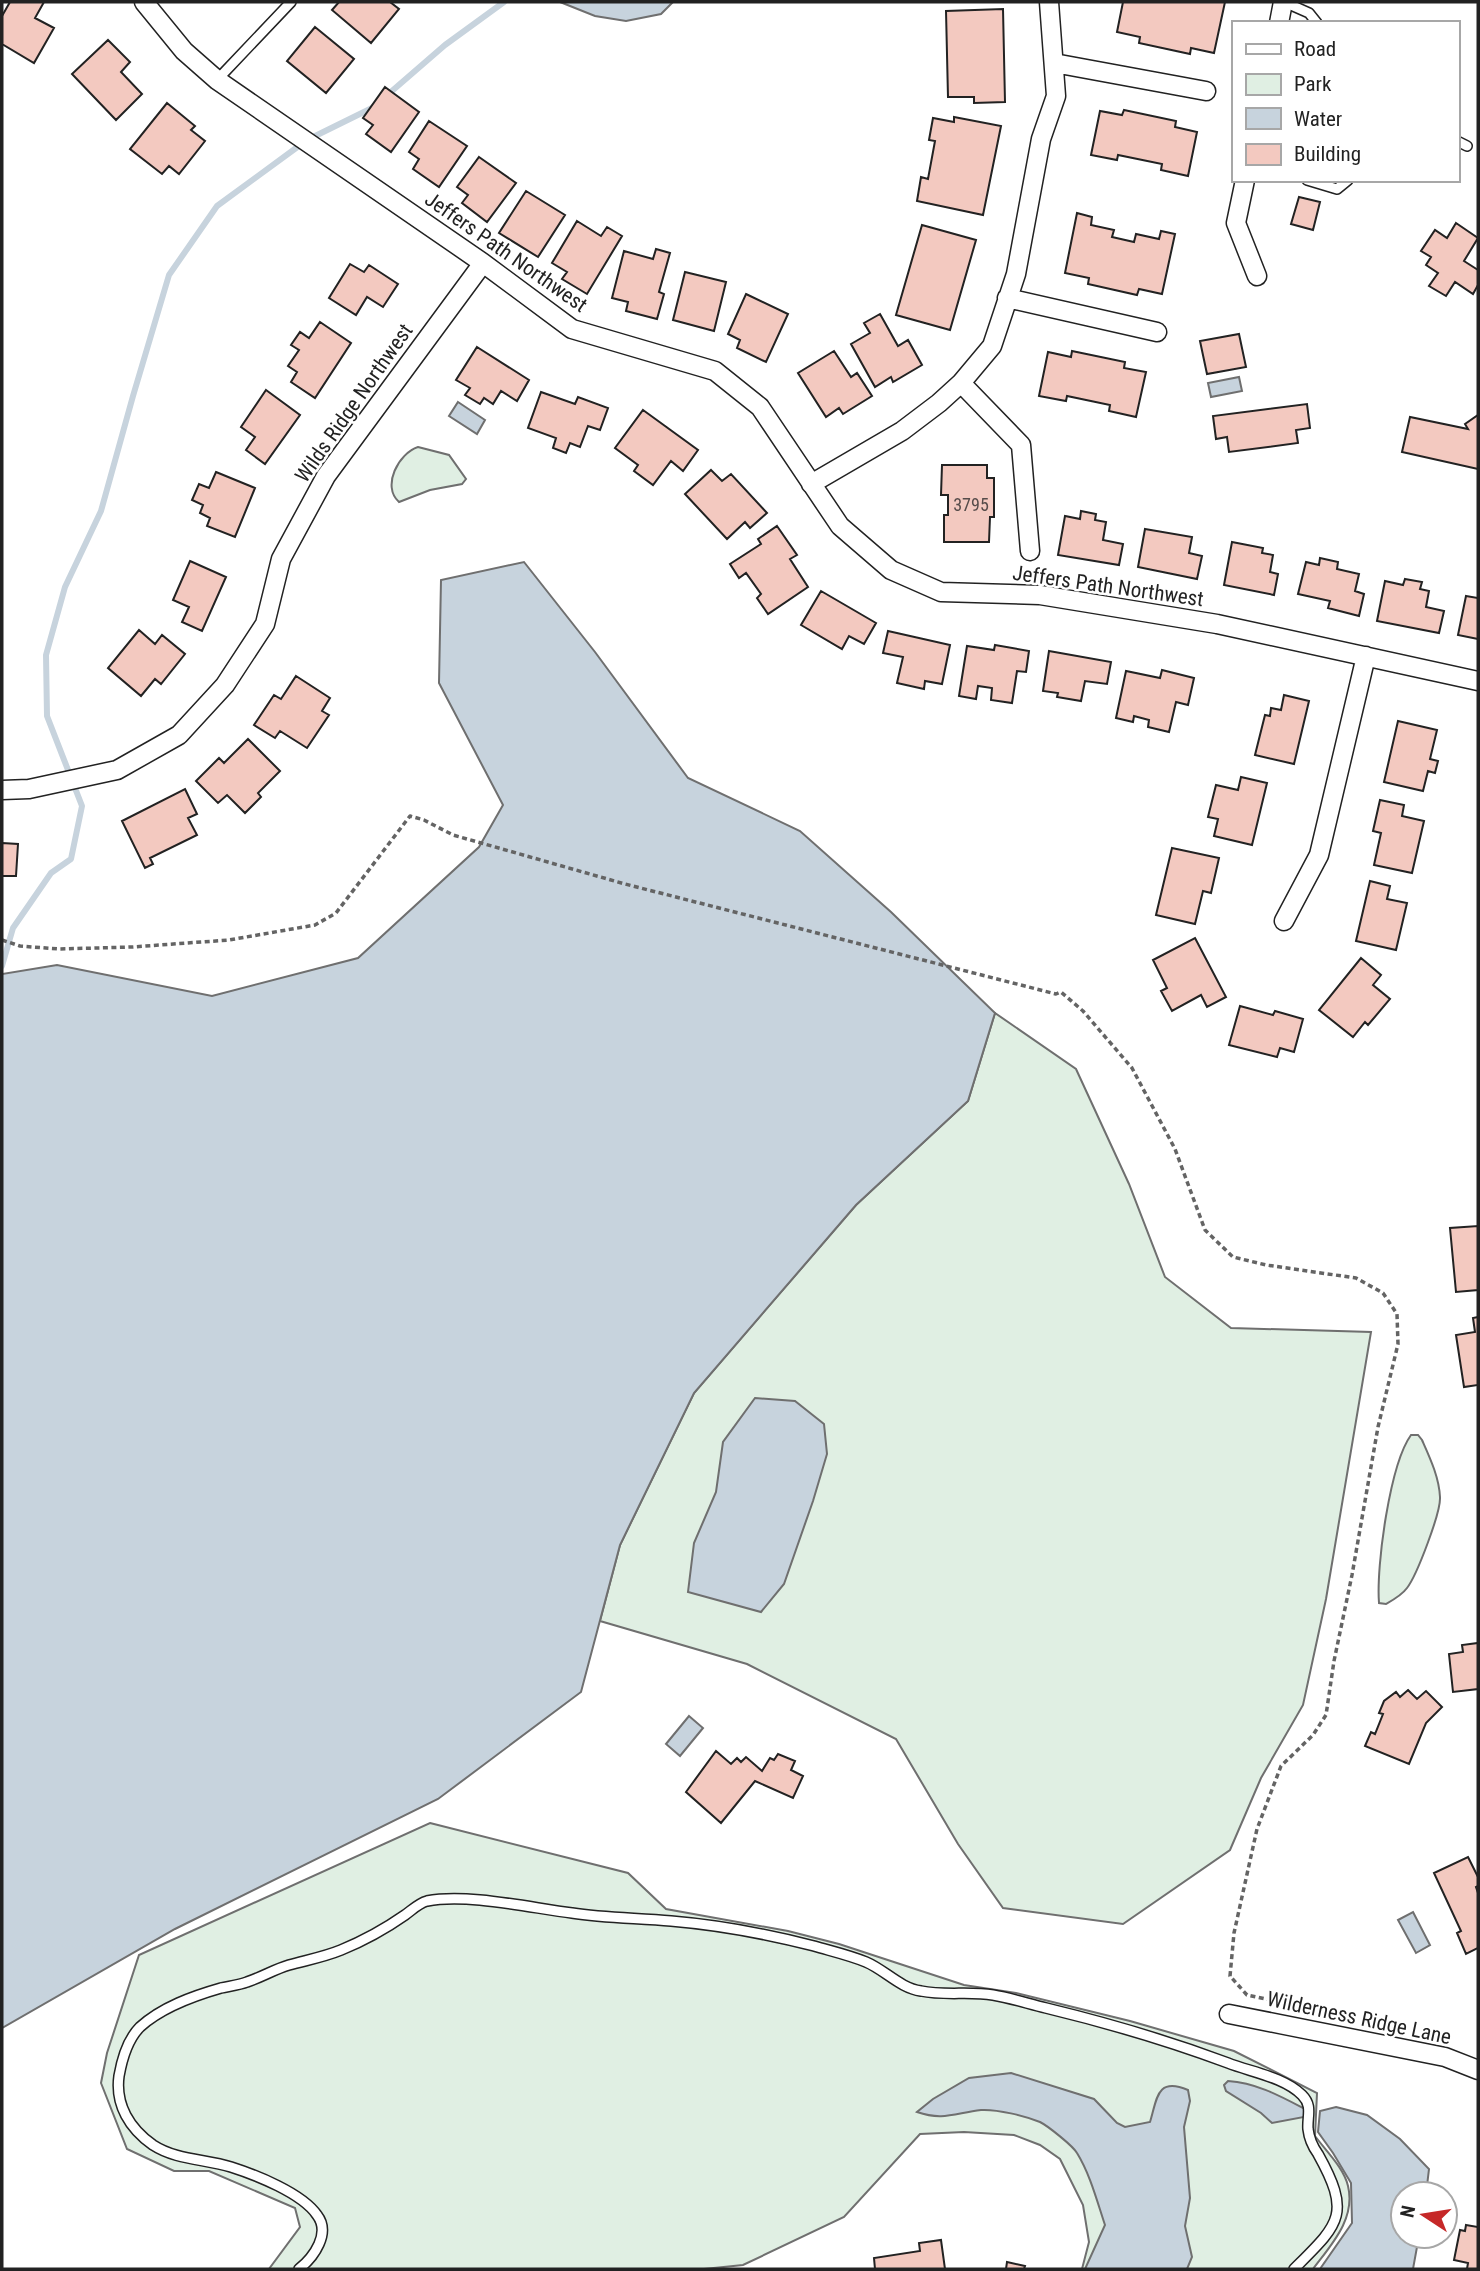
<svg xmlns="http://www.w3.org/2000/svg" width="1480" height="2271" viewBox="0 0 1480 2271" font-family="'Roboto Condensed',sans-serif">
  <style>
    .green { fill: #e0efe3; stroke: #6f6f6f; stroke-width: 2 }
    .water { fill: #c7d3dd; stroke: #6f6f6f; stroke-width: 2 }
    .lines { fill: none; stroke-linecap: round; stroke-linejoin: round }
    .stream { stroke: #c7d3dd; stroke-width: 6 }
    .building { fill: #f3c9c0; stroke: #222; stroke-width: 2 }
    .lane-casing { stroke: #222; stroke-width: 12 }
    .street-casing { stroke: #222; stroke-width: 21 }
    .path { stroke: #646464; stroke-width: 3.5; stroke-dasharray: 5 3.5; stroke-linecap: butt }
    .lane { stroke: #fff; stroke-width: 9 }
    .street { stroke: #fff; stroke-width: 18 }
    .labels { text-anchor: middle; stroke-width: 5; stroke-linejoin: round; paint-order: stroke }
    .number-label { font-size: 18px; fill: #564c4a }
    .street-label { font-size: 21px; fill: #222; stroke: #fff }
  </style>
  <rect width="100%" height="100%" fill="#fff"/>
  <path class="green" d="M418,447L449,455L466,479L462,484L430,490L399,502C381,486 399,453 418,447Z
    M995,1013L1076,1069L1129,1184L1165,1277L1231,1328L1371,1332L1326,1599L1303,1705L1261,1778L1230,1850L1123,1924L1003,1908L958,1844L896,1739L747,1664L600,1621L620,1545L694,1393L856,1205L968,1101Z
    M1411,1435H1418L1422,1440C1430,1458 1439,1477 1440,1497C1441,1512 1417,1575 1407,1588C1402,1595 1393,1600 1386,1604L1379,1603C1376,1566 1390,1464 1411,1435Z
    M430,1823L628,1873L666,1909L788,1931L839,1944L964,1985L1016,1993L1130,2021L1234,2051L1317,2093L1315,2136C1326,2151 1344,2168 1348,2186C1356,2219 1331,2245 1313,2269H1082L1089,2242L1083,2205L1060,2159L1040,2145L1014,2135L964,2132L920,2134L844,2217L743,2265L704,2269H269L300,2227L295,2208L209,2171H174L127,2149L101,2083L107,2053L139,1955Z"/>
  <path class="water" d="M560,2H673L661,14L626,21L595,16Z
    M1239,377L1242,391L1211,397L1208,383Z
    M458,402L485,420L477,434L449,416Z
    M524,562L595,652L688,778L800,831L891,912L995,1013L968,1101L856,1205L694,1393L620,1545L581,1692L438,1799L175,1929L2,2028V974L57,965L212,996L358,958L479,847L503,805L439,683L441,580Z
    M755,1398L795,1401L824,1424L827,1454L813,1501L784,1584L761,1612L688,1592L694,1543L716,1492L723,1442Z
    M689,1716L703,1728L680,1756L666,1744Z
    M1413,1912L1430,1945L1416,1953L1398,1920Z
    M1011,2073L1094,2099L1117,2123L1125,2127L1150,2122C1157,2100 1156,2076 1188,2090L1190,2101L1184,2127L1190,2198L1185,2226L1192,2257L1187,2269H1085L1105,2225C1097,2201 1090,2174 1077,2153C1073,2146 1048,2126 1040,2122C1024,2116 998,2109 981,2110C955,2113 943,2121 917,2112L933,2099L969,2078Z
    M1228,2081C1257,2083 1280,2096 1305,2109L1304,2117L1272,2123L1261,2113L1226,2091L1224,2085Z
    M1336,2107L1367,2115L1400,2139L1429,2169L1426,2194H1403V2236H1419L1413,2269H1320L1352,2223L1351,2183L1333,2153L1318,2132L1320,2111Z"/>
  <g class="lines">
    <path class="stream" d="M385,97L445,45L504,2
      M2,966L13,928L51,873L71,859L82,806L47,716L46,655L65,587L101,511L133,396L169,275L217,206L307,140L374,107"/>
  </g>
  <path class="building" d="M10,2H44L35,18L54,28L34,63L2,44V16Z
    M339,2H390L399,9L371,43L332,10Z
    M1123,2H1225L1214,53L1191,48L1190,54L1139,43L1140,37L1117,32Z
    M1003,9L1005,102L974,103V97H948L946,11Z
    M315,27L354,59L326,93L287,61Z
    M108,40L130,62L121,72L142,94L116,120L72,74Z
    M385,87L419,112L391,152L366,134L373,125L363,118Z
    M167,103L195,126L191,130L205,141L179,174L169,166L162,174L130,149Z
    M1124,110L1176,121L1175,127L1197,132L1188,176L1161,170L1162,164L1118,155L1117,160L1091,155L1100,111L1122,115Z
    M954,117L1001,126L983,215L917,201L921,177L928,179L935,141L929,140L933,118L954,122Z
    M429,121L467,146L439,187L413,169L419,159L409,152Z
    M479,157L516,183L487,222L462,203L468,195L457,187Z
    M526,191L565,215L538,257L499,233Z
    M1299,197L1320,202L1313,230L1291,224Z
    M1077,213L1092,217L1091,225L1114,230L1112,237L1134,242L1136,234L1159,239L1161,231L1175,234L1162,294L1139,289L1137,295L1088,284L1089,278L1065,273Z
    M577,221L601,236L607,227L622,236L587,294L562,279L567,272L552,263Z
    M1456,223L1478,238L1464,261L1478,270V285L1473,294L1455,282L1446,296L1429,286L1438,273L1426,265L1431,257L1421,251L1435,230L1447,238Z
    M922,225L976,240L950,330L896,315Z
    M656,249L670,253L659,292L664,294L657,319L626,311L628,302L612,298L624,251L653,259Z
    M350,264L364,272L369,265L398,284L383,307L367,297L356,315L329,298Z
    M685,272L726,282L714,331L673,320Z
    M746,294L788,314L766,362L737,348L740,340L728,334Z
    M880,314L898,346L908,340L922,365L893,382L891,377L875,387L851,344L870,333L864,323Z
    M320,322L351,343L315,398L291,382L297,372L288,366L299,350L291,345L300,332L309,338Z
    M1239,334L1246,367L1207,374L1200,341Z
    M477,347L529,380L517,401L501,391L493,404L484,398L480,404L465,395L470,388L456,380Z
    M834,351L851,377L857,373L872,396L843,414L839,408L826,417L798,373Z
    M1072,351L1125,362L1124,368L1146,372L1136,417L1109,411L1110,405L1067,396L1066,401L1039,396L1048,352L1071,357Z
    M266,390L300,415L265,464L246,450L255,437L241,427Z
    M541,392L575,404L578,397L608,408L600,430L588,426L580,447L570,443L566,453L553,448L556,438L528,428Z
    M1307,404L1310,428L1296,430L1298,443L1229,452L1227,437L1216,439L1213,416Z
    M643,410L698,450L683,471L671,461L653,485L634,471L638,465L615,448Z
    M1478,415V469L1402,452L1410,417L1468,429L1465,424Z
    M942,465H987V478H994V517H990L989,542H944V515H948V495H941Z
    M711,470L722,481L731,474L767,513L750,528L745,522L727,539L685,494Z
    M216,472L255,488L235,537L207,526L210,518L200,513L203,505L192,500L199,484L209,488Z
    M1081,511L1096,514L1095,520L1106,522L1103,540L1123,544L1119,565L1058,555L1065,516L1080,519Z
    M777,526L797,555L790,559L808,587L768,614L757,598L761,594L746,573L739,578L730,564L761,544L758,539Z
    M1145,529L1192,537L1189,553L1202,556L1197,579L1138,567Z
    M1232,542L1263,548L1262,553L1273,555L1270,572L1278,574L1274,595L1224,585Z
    M1320,558L1338,562L1337,569L1359,574L1355,591L1364,594L1359,616L1328,608L1330,601L1298,594L1306,562L1319,565Z
    M190,561L226,577L202,631L182,622L189,607L173,600Z
    M1405,579L1422,582L1420,589L1429,591L1426,607L1444,611L1439,633L1377,621L1385,581L1403,585Z
    M821,591L876,623L864,644L849,636L842,649L801,625Z
    M1466,596L1478,598V639L1458,635Z
    M139,630L155,644L162,635L185,654L161,684L155,679L141,696L108,668Z
    M888,631L950,645L942,684L925,681L924,689L897,683L903,657L883,653Z
    M995,645L1029,651L1026,672L1017,671L1012,703L991,700L992,688L978,686L976,699L959,696L967,646L994,650Z
    M1049,651L1111,662L1107,684L1085,681L1081,701L1057,697L1058,693L1043,691Z
    M1162,670L1194,678L1188,705L1176,702L1169,732L1148,727L1149,720L1134,716L1133,722L1116,718L1126,671L1160,678Z
    M296,676L330,698L322,711L329,715L307,748L280,731L275,738L254,725L274,695L281,699Z
    M1284,695L1309,701L1294,764L1255,755L1265,715L1270,716L1271,708L1281,710Z
    M1398,721L1437,730L1430,759L1438,761L1435,773L1428,771L1423,791L1384,782Z
    M248,739L280,771L258,793L261,797L245,813L227,795L218,803L196,781L219,758L224,763Z
    M1241,777L1267,783L1252,845L1214,836L1218,819L1208,817L1216,785L1238,790Z
    M185,789L197,814L188,818L197,835L150,858L153,864L145,868L122,821Z
    M1380,800L1404,805L1402,816L1424,821L1412,873L1374,865L1381,833L1373,831Z
    M2,843L18,844L16,876H2V886Z
    M1172,848L1219,858L1211,893L1203,891L1195,924L1156,915Z
    M1370,881L1390,886L1387,899L1407,903L1396,950L1356,941Z
    M1195,938L1226,997L1207,1007L1201,995L1172,1011L1161,991L1167,988L1153,960Z
    M1361,958L1381,975L1373,985L1390,999L1368,1025L1365,1022L1353,1037L1319,1010Z
    M1240,1006L1273,1015L1275,1011L1303,1019L1294,1052L1280,1048L1277,1057L1229,1045Z
    M1478,1226V1290L1456,1292L1450,1228Z
    M1478,1317V1385L1464,1387L1456,1335L1475,1332L1473,1318Z
    M1478,1643V1689L1453,1692L1449,1654L1463,1652L1462,1645Z
    M1408,1690L1417,1699L1426,1691L1442,1707L1426,1723L1409,1764L1365,1746L1371,1732L1375,1734L1383,1714L1379,1713L1384,1701L1396,1692L1400,1697Z
    M716,1751L731,1764L737,1758L741,1762L746,1757L762,1771L770,1758L774,1760L778,1754L795,1761L791,1770L803,1776L793,1798L755,1781L721,1823L686,1792Z
    M1468,1857L1478,1877V1886L1476,1887L1478,1893V1948L1466,1954L1457,1933L1461,1931L1434,1873Z
    M1466,2225L1478,2227V2269H1467L1468,2263L1454,2260L1460,2230L1465,2231Z
    M941,2240L945,2269H875L874,2258L920,2251L919,2243Z
    M1007,2262L1025,2266L1024,2269H1006Z"/>
  <g class="lines">
    <g class="lane-casing">
      <path id="lane" d="M1284,2L1309,13L1317,23
        M217,80L291,2
        M1457,141L1467,146
        M1307,180L1337,189L1348,180
        M299,2269C314,2257 331,2233 317,2215C302,2193 256,2175 231,2167C205,2159 176,2160 153,2145C130,2129 115,2105 119,2076C122,2059 127,2040 140,2027C162,2007 193,1996 221,1988C230,1986 239,1985 247,1982C262,1977 275,1969 289,1965C307,1960 324,1957 341,1950C363,1941 385,1929 405,1915C412,1910 419,1903 427,1901C467,1893 531,1908 572,1913C604,1918 638,1918 671,1921C719,1925 767,1934 814,1946C831,1951 849,1955 866,1962C885,1970 900,1988 921,1991C945,1996 969,1991 993,1995C1011,1998 1029,2004 1046,2008C1108,2023 1169,2041 1228,2063C1251,2072 1284,2077 1302,2095C1313,2106 1307,2116 1308,2129C1309,2138 1313,2147 1318,2154C1352,2215 1339,2224 1294,2269"/>
    </g>
    <g class="street-casing">
      <path id="street" d="M144,2L184,51L217,80L483,263L572,329L715,371L760,407L840,526L891,570L941,592L1040,595L1217,624L1478,681
        M1279,23L1283,2
        M1054,63L1206,91
        M1245,180L1236,223L1257,276
        M1007,298L1157,332
        M961,383L1021,445L1030,551
        M811,484L902,431L939,403L961,383L992,346L1016,274L1041,139L1056,96L1049,2
        M2,790L29,789L117,770L179,735L225,685L265,624L281,559L326,476L483,263
        M1284,921L1319,855L1366,656
        M1229,2014L1445,2057L1478,2070"/>
    </g>
    <path class="path" d="M2,940L20,946L59,949L132,947L229,940L315,925L336,913L410,816L424,820L453,835L625,884L1056,994L1061,992L1083,1011L1132,1068L1175,1149L1205,1230L1233,1257L1266,1265L1356,1278L1383,1293L1397,1314L1398,1344L1378,1427L1352,1575L1334,1661L1326,1715L1313,1735L1281,1766L1257,1829L1234,1933L1230,1976L1247,1995L1351,2017"/>
    <use href="#lane" class="lane"/>
    <use href="#street" class="street"/>
  </g>
  <g class="labels">
    <g class="number-label">
      <text x="971" y="511">3795</text>
    </g>
    <g class="street-label">
      <text transform="translate(506 252) rotate(35)" y="7">Jeffers Path Northwest</text>
      <text transform="translate(354 403) rotate(-55)" y="7">Wilds Ridge Northwest</text>
      <text transform="translate(1108 586) rotate(8)" y="7">Jeffers Path Northwest</text>
      <text transform="translate(1359 2018) rotate(12)" y="7">Wilderness Ridge Lane</text>
    </g>
  </g>
  <rect width="1480" height="2271" fill="none" stroke="#222222" stroke-width="7"/>
  <rect x="1232" y="21" width="228" height="161" fill="#ffffff" stroke="#a7a7a7" stroke-width="2"/>
  <rect x="1246" y="44" width="35" height="10" fill="#ffffff" stroke="#a7a7a7" stroke-width="2"/>
  <text x="1294" y="56" font-size="21" fill="#222222">Road</text>
  <rect x="1246" y="74" width="35" height="21" fill="#e0efe3" stroke="#a7a7a7" stroke-width="2"/>
  <text x="1294" y="91" font-size="21" fill="#222222">Park</text>
  <rect x="1246" y="108" width="35" height="21" fill="#c7d3dd" stroke="#a7a7a7" stroke-width="2"/>
  <text x="1294" y="126" font-size="21" fill="#222222">Water</text>
  <rect x="1246" y="144" width="35" height="21" fill="#f3c9c0" stroke="#a7a7a7" stroke-width="2"/>
  <text x="1294" y="161" font-size="21" fill="#222222">Building</text>
  <g transform="translate(1424 2215) rotate(282)"><circle r="33" fill="#ffffff" stroke="#a7a7a7" stroke-width="2"/>
  <path d="M0-5L12 26L0 18L-12 26Z" fill="#c62828"/>
  <text y="-10" font-size="19" font-weight="bold" text-anchor="middle" fill="#222222">N</text>
  </g>
</svg>
